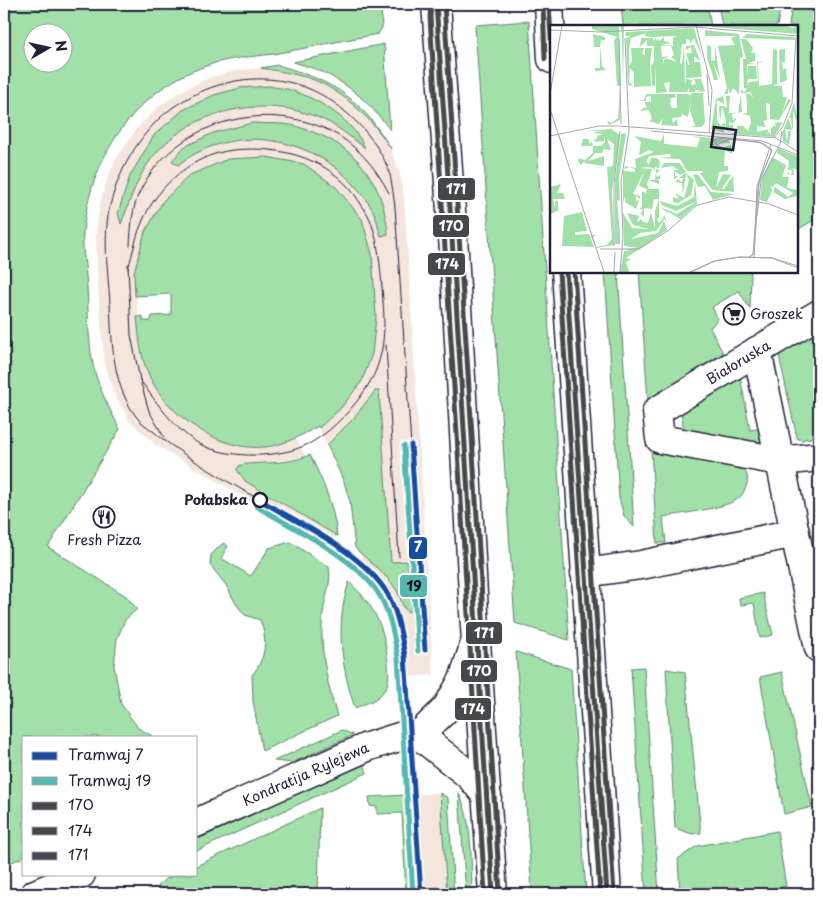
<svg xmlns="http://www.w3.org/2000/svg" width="823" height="898" viewBox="0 0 823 898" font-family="'Playpen Sans',sans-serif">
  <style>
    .built { fill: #f4e5dd; fill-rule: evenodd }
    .green { fill: #a1e0a8; stroke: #628172; fill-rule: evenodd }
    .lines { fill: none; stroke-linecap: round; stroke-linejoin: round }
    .pedestrian-casing { stroke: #22223b; stroke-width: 31 }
    .minor-casing { stroke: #22223b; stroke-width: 31 }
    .tertiary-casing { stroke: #22223b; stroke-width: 31 }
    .pedestrian { stroke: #fff; stroke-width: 28 }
    .minor { stroke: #fff; stroke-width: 28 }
    .tertiary { stroke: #fff; stroke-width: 28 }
    .tram { stroke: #22223b; stroke-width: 1 }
    .bus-1-casing { stroke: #fff; stroke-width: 9 }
    .bus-2-casing { stroke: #fff; stroke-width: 9 }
    .bus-3-casing { stroke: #fff; stroke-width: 9 }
    .bus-1 { stroke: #45484a; stroke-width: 5 }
    .bus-2 { stroke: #45484a; stroke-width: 5 }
    .bus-3 { stroke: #45484a; stroke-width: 5 }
    .tram-1-casing { stroke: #fff; stroke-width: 9 }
    .tram-2-casing { stroke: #fff; stroke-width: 9 }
    .tram-1 { stroke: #174ca1; stroke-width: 5 }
    .tram-2 { stroke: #57b7b0; stroke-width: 5 }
    .stop-dot { fill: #fff; stroke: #22223b; stroke-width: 2.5 }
    .labels { text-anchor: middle; stroke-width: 5; stroke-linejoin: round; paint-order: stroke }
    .poi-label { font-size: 14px; fill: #22223b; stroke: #fff; text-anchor: start }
    .street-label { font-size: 14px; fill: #22223b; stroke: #fff }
    .stop-label { font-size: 14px; font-weight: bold; fill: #22223b; stroke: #fff; text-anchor: end }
    .inset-road { fill: none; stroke: #a7a7b1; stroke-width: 1 }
    .view { fill: #22223b; fill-opacity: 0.15; stroke: #22223b; stroke-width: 2.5 }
    .inset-edge { fill: none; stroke: #22223b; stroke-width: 2.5 }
    .line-badge { stroke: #fff; stroke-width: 2 }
    .badge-label { font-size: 14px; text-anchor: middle; font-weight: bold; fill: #fff }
    .pale-badge-label { font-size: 14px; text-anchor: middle; font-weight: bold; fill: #111 }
  </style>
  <rect width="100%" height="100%" fill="#fff"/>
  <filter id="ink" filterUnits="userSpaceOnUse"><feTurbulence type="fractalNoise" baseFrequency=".02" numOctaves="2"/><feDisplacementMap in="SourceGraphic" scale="10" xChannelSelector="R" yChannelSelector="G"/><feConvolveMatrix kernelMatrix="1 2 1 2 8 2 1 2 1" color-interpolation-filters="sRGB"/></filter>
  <g filter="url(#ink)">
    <path class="built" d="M261,68L297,75L325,85L353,104L375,126L391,149L400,174L404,199L409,274L433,675L400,677L397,652L392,626L384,606L355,566L362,555L382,571L398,593L405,610L407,561L391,563L379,391H375L353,419L327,445L319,428L331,419L372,254L362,219L336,186L228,159L190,175L163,201L145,232L134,272L141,350L148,374L164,399L189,423L287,442L296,438L306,457L264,463L244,464L239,476L245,481L337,536L329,548L156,445L129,420L113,392L104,359L98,285L96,234L99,209L106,183L115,161L136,130L158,107L181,91L209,78L235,71ZM269,86L295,91L326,106L352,129L363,147L337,126L303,112L258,107L232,110L206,117L182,130L160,149L146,165L133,191L121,223L153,135L183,110L214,95L240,88ZM252,123L370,176L388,234L381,236L374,213L356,187L344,174L330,163L303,148L280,142L250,138L218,144L191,155Z
      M440,793L447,894H414L407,795Z"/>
    <path class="green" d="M4,4H381L382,28L378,34C343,40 308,48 273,54C251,57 227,58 206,66C134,90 89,160 83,234C82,247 85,262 86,275C89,303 87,331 92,359C96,384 108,406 120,429L48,547L126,596L137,609L125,620L117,639L114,666L121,704L138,728L154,737H24V857L4,865ZM32,32H62V62H32Z
      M621,4H707L711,26H623Z
      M718,4H781L777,26H722Z
      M792,4H819V217L797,230V26H789Z
      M529,21L569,640L515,623L475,25Z
      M384,44L390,130C364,95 336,73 293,62Z
      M278,65C335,82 361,98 391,149C375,123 352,100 325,85C306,75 283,72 261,68Z
      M269,86C277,88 287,88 296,92C322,101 353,121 365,148C349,136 335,124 317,117C258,94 183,111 147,165C135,183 129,204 121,224L118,213L130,176L154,135L183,110L214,95L240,88Z
      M252,123C265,124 278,123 291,125C298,126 306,130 313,132C359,149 384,185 388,234L381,236C378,228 377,218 373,211C335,142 242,115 178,165L172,161L184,147L213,133Z
      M266,157L304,164L336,187L362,219L372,254L376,317L372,354L362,381L340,409L319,428L318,426C301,436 284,445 265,447C219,452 165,414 148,373C140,355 139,336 137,317L143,316V321H151L152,316L171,315V294L135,296L134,272L145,232L163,201L190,175L228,159Z
      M605,271H618L634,527L624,516L619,498Z
      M639,271H751L750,309L739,291L712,307L718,319L710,328L723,353L648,401Z
      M819,326V436L801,440L797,438L778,351Z
      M740,375L750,430L763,428L764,441L762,443L684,432L681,411Z
      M375,391H379L391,562L407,561L411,610L408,612C402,608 401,598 397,591C385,572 371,564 355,548L350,502L344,482L327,445L353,419Z
      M651,450L738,464C745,469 749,475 747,484C745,490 742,497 736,500C725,508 679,514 663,517L666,543H657Z
      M310,455C323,481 334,506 337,536L245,481L237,470L239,466C246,463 254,464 262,463C277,463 297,461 310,455Z
      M290,542L329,567C332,582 325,597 323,613C319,648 327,683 337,716L262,751L253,701L252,675C266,658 268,640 260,620L245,615L236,604L226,585L210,565L211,555L223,543L228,546L221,558L251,576L269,548Z
      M349,582C375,605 385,629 388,664C389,673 390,686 382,693C375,701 365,704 355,708C341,667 335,624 349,582Z
      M763,593L773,635L760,638L754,603L741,605L739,600V598Z
      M516,652L571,669L586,894H532Z
      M644,667L659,894H646L631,668Z
      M666,669L685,672L701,833L692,834L675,828Z
      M782,672L812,807L784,814L760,677Z
      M342,730L353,735L292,763L274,761Z
      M364,764L367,773L196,851V840Z
      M440,793L448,798L454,894H447Z
      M459,794C473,820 471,865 472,894H466Z
      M407,795L414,894H406L402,813L377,814V807L370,806L369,797Z
      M320,808L318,894H157C156,875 182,874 196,874V866Z
      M777,831L786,886L753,892L754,894H680L678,859L697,846Z"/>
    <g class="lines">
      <g class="pedestrian-casing">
        <g id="pedestrian">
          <path id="s1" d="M780,461L660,439L657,411L819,314"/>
        </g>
      </g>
      <g class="minor-casing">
        <g id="minor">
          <path d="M757,351L795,533"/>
          <path d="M780,461L819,457"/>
          <path d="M585,573L641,565L795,533L819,648"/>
          <path d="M476,640L463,680L446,709L419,735L470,776L487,796"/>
          <path id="s2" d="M196,823L367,747L402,736L419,735"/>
          <path d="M35,894L81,874"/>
        </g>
      </g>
      <g class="tertiary-casing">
        <path id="tertiary" d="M436,4L454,252L474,612L493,894
          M549,4L552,59
          M566,271L607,894"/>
      </g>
      <use href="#pedestrian" class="pedestrian"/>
      <use href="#minor" class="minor"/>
      <use href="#tertiary" class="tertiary"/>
      <path class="tram" d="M130,246C131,228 132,207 140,191C174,122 263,98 330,131C356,144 376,167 389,193
        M128,264L131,335L140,380L149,411L164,437
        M128,269C133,253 136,235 143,220C159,184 193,155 233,150C282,145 334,159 361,204C365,210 370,217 372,225C379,245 380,266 382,287C384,316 387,341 376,370C365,397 331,435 304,446C276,458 234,458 206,447C179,436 157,403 140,380
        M386,345L399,557
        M260,500C225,480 192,461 160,437C154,431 145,426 139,420C112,388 112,343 110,304C108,271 102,234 111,202C120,167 143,129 172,108C228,69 298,67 349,115C366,130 379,147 388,168C392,180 393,194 395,207L411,445"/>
      <g class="bus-1-casing">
        <path id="bus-1" d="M436,4C458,301 473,597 493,894
          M549,4L552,54
          M566,271L607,894"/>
      </g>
      <g class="bus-2-casing">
        <path id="bus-2" d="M431,4L430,17C451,309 466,602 485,894
          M543,4L545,59
          M559,271L600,894"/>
      </g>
      <g class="bus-3-casing">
        <path id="bus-3" d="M444,4C465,300 481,597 500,893
          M574,271L614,894"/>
      </g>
      <use href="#bus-1" class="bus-1"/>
      <use href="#bus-2" class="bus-2"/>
      <use href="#bus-3" class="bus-3"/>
      <g class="tram-1-casing">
        <path id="tram-1" d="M411,445L425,650
          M260,500C300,524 362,552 387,593C398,612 401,634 405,656L421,894"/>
      </g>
      <g class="tram-2-casing">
        <path id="tram-2" d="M404,446L418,651
          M256,506C294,529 360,559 381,598C391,617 394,637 398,657L413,894"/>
      </g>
      <use href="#tram-1" class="tram-1"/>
      <use href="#tram-2" class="tram-2"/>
    </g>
  </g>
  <defs>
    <g id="supermarket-ring" transform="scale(1.125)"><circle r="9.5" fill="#fff" stroke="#22223b" stroke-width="1.5"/><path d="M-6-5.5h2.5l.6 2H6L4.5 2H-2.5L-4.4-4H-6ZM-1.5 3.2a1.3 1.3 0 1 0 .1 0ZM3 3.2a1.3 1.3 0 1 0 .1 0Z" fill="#22223b"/></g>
    <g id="restaurant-ring" transform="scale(1.125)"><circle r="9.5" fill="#fff" stroke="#22223b" stroke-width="1.5"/><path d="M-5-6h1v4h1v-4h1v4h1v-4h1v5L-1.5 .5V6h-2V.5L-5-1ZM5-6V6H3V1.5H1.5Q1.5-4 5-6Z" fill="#22223b"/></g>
  </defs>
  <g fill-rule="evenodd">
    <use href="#supermarket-ring" x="734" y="314"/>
    <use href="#restaurant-ring" x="104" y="517"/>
  </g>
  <circle class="stop-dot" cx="260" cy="500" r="7"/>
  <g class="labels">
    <g class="poi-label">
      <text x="750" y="319">Groszek</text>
      <text x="104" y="545" text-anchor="middle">Fresh Pizza</text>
    </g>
    <g class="street-label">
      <text dy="5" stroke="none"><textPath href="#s1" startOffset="245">Białoruska</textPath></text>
      <text dy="5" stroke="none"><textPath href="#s2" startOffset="120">Kondratija Rylejewa</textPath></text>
    </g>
    <g class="stop-label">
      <text x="248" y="505">Połabska</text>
    </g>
  </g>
  <g transform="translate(550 25)">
    <rect width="248" height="248" fill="#fff"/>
    <path d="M42,0H69L71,60L67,61L64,15L67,12L42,4ZM70,0H74L73,60L72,8ZM233,0L243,3L247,0L248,9L162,2V1ZM144,3L153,34L144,13L140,19V15L136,14V19H132L130,38L132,39L134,20L135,60L136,54L142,55L141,60L146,59L144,54H151L155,66L147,67L150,65H146L147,60L145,67H139V63L137,67H119L120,57L114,58L117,67L106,68V39L105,62L102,60L101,42L104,36V21H97V15L90,22L91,13H103V17L105,13L107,16V13L109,16L114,12V16L121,18L111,20L123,21V12L128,11L99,12L94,10L96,8L81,13L79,24V41L82,36L81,23H94L92,29L95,30V23H102L100,38L101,61L84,62V48L80,43L79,57L83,61L78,60L76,13L81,11H75L76,7ZM111,21H121L124,30L121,32L127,37L115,33L113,39V34L119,31L112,32ZM155,5L189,9L193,32L190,33L189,69L183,63L180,69L178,63V69H174L177,63L168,21L185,20L181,13L187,11H155ZM43,9L55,12V19V15H51L50,21L52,41L56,45L45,46V43H50V22H44ZM197,9L244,12L245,15L192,13ZM191,14H196L203,23L201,28H205V36L198,38H207L197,39L198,51V41H206L207,54H198L197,61L199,57L208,56L207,37L215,36L208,38L209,61L222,59L223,24L227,25V60L221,61H232L233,72H237L232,89L238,74L241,75L229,95L220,94V79L216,78L217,95L213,96L216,102L207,101V107L219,104L217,109L219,107L221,110V104L224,100L226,103L225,98L233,97L224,112L180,109L187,107V101H193L198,106L201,98L200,91L192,88H197V77L196,69L191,68L200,69L203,73L200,66L199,67L191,68V64L194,67L197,64L194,63L193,34H196ZM144,20L150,36L144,31V37H150L152,52L136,53V32L138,40H140L136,28H142L141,22L136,25V21ZM157,20L161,21V36L165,35V21L170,54L163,37L168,55H164L157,33ZM235,24V37H232L233,45L236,43L237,55L230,58L229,25ZM70,62V95L59,100L57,96L62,98L68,93ZM141,68H153L155,98L151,102H139L145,101L140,85L139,94L141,75L138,92L132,89L131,92L122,93L123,98L127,94L128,101L111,100L113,93L109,99L99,96L102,94L99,85L90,86L95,82L97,85L95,77H101V71L96,72V76L87,75H94L96,69H125L126,72L121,73L120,79L122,83H127V69H139L140,72ZM191,70L192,87L182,89L183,95L186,93V95L181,99L179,96V101L183,99V103L173,104L171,99L175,98L176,103V96L172,81L170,97L169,81H174L177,83L176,71H180L179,88H188ZM173,71L174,79L167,75V95L175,108L161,104L166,74ZM244,77L247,92L246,95L243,85V103L242,105L235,104L237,117L238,106H241L239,120L233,116L232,109L238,93L242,104L241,93H239ZM61,104L70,110L62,166L64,220L46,223L45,222L41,211L42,210H46L43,212L46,222L57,220L62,214L57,142L63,141L64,119L57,114L61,125L54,124L57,117L52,128H45L38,136L54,131V141L34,138L36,135L30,140L28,136V141H19H27L29,133L35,135L43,128V121H31L33,114H39V119L42,117L43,121H51L55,117V111L54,116L45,117L43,111L46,116L47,111L53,109L45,108L44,107L56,106H36ZM76,108L69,153L70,176L67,175L70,210V220L68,221L70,219H65V155L71,109ZM114,109V119L147,122L150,113L142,111L179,115L180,118L164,119L174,122L181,120L182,126V129L175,125L174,141H178V146L169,147L166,163L173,149L181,150L172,163L174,164L183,151L184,167L162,165L150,148H152L153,146H137L130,134L109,133L121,132L120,129L99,131L96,137L99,139L101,133H107L110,137L109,143L101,141L105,142V145L103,143L97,142L89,143L102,144L99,155H105L106,144L110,145L106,149L107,152L110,150V154H105L109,155V159L98,155L97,159L99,164H109V174H104L101,188L105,203V186L109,174V193L107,194L109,198L113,194H109L113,193L114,195L106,206L90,208L81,214L108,208L114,196L117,205L76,233L81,234L76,237L79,247H70L74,226L88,224L81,225L73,224L88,223L74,221L73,188L82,203L99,204L83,200L77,188L89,191L87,197L92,194V197L98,198L102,184L94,183V192L91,189L93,184H89L92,182V166L96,168L97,164L89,161L95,145L83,169L90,171V174L86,171V176L89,175L86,184L75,177V171L73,179V146L85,147V144L79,142L74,144L75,141L86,143L85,134L104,127L99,125L89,130L91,117L84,111L111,116ZM228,123L247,131V145L243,143L244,150L237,149L238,147L241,150L242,145H238L239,136L227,128ZM222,132L236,140L232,152H239L237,163L247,165V171L235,174L223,167L225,162L238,172L243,168L226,158L223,162L221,161L222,166L217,177L210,175L212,153ZM114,138H129L133,142L134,145L136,146V147L130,150L125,146V151H128L124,155V145H129L122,141L111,143ZM135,148L137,149L144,155L141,170L128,178L123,177V172L129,174L125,168L134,173L139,155L136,149L133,169L132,158L125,157L128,154L132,157L133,153H129ZM143,149L148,150L161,167L184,169L163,175L155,161L148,162ZM145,156L147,179L130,194L119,187L115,191L116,197L113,192L118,188L110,182L127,189L147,176L126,186L112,180L110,176L127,181L135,177L144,172ZM11,159L7,168H13L15,174H3L5,183V176H8V186L0,189V162ZM32,187L37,206L25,207V210L39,209L44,222L12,221L14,191Z" fill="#a1e0a8" fill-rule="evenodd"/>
    <path class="inset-road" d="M146,0L162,65L159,108M0,5L51,7L144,2L248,11M69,14L71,99M157,49L159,81M0,69L12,0M0,84L54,247M101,106L212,116L248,130M0,111L49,101H69L226,113L248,127M224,113L233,101L242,78L246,12M207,191L211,156L230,119L232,106M64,221V158L70,106M50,224H89L119,205L147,180L179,172L219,179L248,190M199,232L203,229L208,163L209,158L211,151L221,128V125L211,118L191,115L178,114L167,120L164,116L167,113L209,117L216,120L222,125L221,128L209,158L204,229L200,232M204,233L207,161L221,119M64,247L65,227M70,247L73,212L71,157L79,106L75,13M140,247L164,236L190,232L222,233L248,243M141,247L165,236L189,232L222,233L248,241"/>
    <path class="view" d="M164,102L186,105L183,125L161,122Z"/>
    <rect width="248" height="248" class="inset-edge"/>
  </g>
  <g class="line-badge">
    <rect x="437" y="177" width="39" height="24" rx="5" fill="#45484a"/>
    <rect x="432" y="214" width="38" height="24" rx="5" fill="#45484a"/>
    <rect x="427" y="252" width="39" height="24" rx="5" fill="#45484a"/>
    <rect x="408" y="536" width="20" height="24" rx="5" fill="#174ca1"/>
    <rect x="399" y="574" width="29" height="24" rx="5" fill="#57b7b0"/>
    <rect x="465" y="621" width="38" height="24" rx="5" fill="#45484a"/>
    <rect x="460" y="659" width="38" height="24" rx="5" fill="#45484a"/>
    <rect x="454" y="697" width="38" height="24" rx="5" fill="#45484a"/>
  </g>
  <g class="badge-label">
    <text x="456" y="194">171</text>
    <text x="451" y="231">170</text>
    <text x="447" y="269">174</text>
    <text x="418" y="552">7</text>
    <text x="484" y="638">171</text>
    <text x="479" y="676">170</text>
    <text x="473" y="714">174</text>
  </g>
  <g class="pale-badge-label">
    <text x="414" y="591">19</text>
  </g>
  <rect width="823" height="898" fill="none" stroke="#fff" stroke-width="20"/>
  <rect x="10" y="10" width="803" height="878" fill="none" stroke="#22223b" stroke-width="2" filter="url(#ink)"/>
  <rect x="22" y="736" width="175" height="140" fill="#ffffff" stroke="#a7a7b1"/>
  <rect x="32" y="752" width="25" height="8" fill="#174ca1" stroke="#a7a7b1"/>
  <text x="68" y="760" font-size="15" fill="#22223b">Tramwaj 7</text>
  <rect x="32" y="777" width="25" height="8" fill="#57b7b0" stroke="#a7a7b1"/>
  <text x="68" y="786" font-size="15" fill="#22223b">Tramwaj 19</text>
  <rect x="32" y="802" width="25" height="8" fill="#45484a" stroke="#a7a7b1"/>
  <text x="68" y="810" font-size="15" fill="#22223b">170</text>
  <rect x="32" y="827" width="25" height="8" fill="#45484a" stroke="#a7a7b1"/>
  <text x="68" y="836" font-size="15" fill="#22223b">174</text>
  <rect x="32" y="852" width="25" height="8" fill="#45484a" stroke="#a7a7b1"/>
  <text x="68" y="860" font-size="15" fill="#22223b">171</text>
  <g transform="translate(48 48) rotate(81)"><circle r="24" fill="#ffffff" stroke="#a7a7b1"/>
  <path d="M0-4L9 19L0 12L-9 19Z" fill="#22223b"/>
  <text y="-8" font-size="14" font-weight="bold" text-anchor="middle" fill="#22223b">N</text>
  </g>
</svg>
